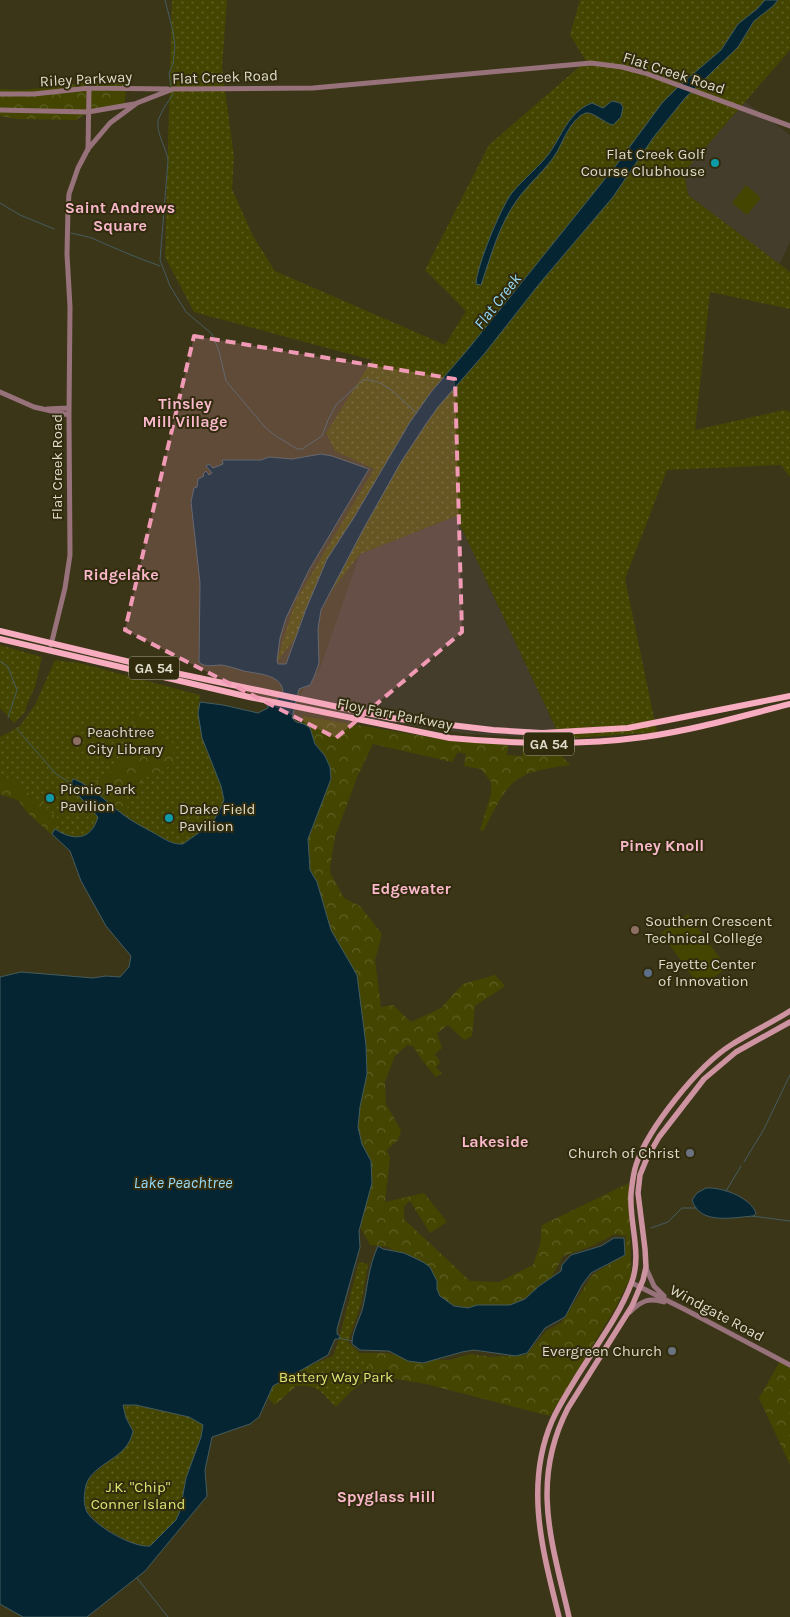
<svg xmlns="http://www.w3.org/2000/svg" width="790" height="1617" viewBox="0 0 790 1617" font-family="Karla,sans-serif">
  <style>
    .commercial { fill: #443d2b }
    .green { fill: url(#green-dots) }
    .forest { fill: url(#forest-crowns) }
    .pitch { fill: #434500 }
    .water { fill: #042531; stroke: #455c5f; fill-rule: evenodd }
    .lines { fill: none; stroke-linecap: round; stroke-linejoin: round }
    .stream { stroke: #455c5f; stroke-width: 1 }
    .tertiary { stroke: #97727b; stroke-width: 5 }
    .secondary { stroke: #ce93a1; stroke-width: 5.5 }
    .primary { stroke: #f8acbf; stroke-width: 6 }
    .marked { fill: #f09ab5; fill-opacity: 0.2; stroke: #f09ab5; stroke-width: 4; stroke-dasharray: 10 6; stroke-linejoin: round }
    .culture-dot { fill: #0f9aa8; stroke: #322c0f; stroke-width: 2 }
    .education-dot { fill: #8d6e63; stroke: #322c0f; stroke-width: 2 }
    .service-dot { fill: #5c6f8a; stroke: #322c0f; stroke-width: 2 }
    .worship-dot { fill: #6b7280; stroke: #322c0f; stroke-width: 2 }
    .labels { text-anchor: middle; stroke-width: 4; stroke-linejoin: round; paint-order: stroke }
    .shield { fill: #322c0f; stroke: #aaa692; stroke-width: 1 }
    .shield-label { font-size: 14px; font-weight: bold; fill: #dedbca }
    .street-label { font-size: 15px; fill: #dedbca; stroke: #322c0f }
    .poi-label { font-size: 15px; fill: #dedbca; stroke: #322c0f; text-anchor: start }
    .park-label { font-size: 15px; fill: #dde472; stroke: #322c0f }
    .neighbourhood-label { font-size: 16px; font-weight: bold; fill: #f9b8cb; stroke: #322c0f }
    .water-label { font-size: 16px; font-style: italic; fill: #94dbfb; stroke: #322c0f }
  </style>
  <defs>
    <pattern id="green-dots" width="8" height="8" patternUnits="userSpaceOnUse" patternTransform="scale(1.25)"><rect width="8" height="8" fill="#434500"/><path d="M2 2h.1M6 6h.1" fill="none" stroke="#5e5f24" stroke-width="1.8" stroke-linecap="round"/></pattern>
    <pattern id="forest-crowns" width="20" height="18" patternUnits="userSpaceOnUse" patternTransform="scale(1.25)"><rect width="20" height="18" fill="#434500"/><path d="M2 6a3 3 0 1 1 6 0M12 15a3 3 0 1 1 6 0" fill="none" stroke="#5e5f24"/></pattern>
  </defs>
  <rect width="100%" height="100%" fill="#3c3619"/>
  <path class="commercial" d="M744,101L790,135V242L779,265L688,195L684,172Z
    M456,516L561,739L466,734L371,719L302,703L301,694L320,668L360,554Z"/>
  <path class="green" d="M172,0H227L222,68L234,157L232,189L253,236L275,271L445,345L466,311L425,270L489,145L586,61L570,35L580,0H790V50L684,172L688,195L790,272V309L710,292L695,430L784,410L790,412V477L781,465L667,470L625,579L657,732L561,739L456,516L360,554L276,663L296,600L374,469L335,451L326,433L372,360L194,312L165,257Z
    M0,645L42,657L35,687L27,704L25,712L14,723L0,708Z
    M55,660L79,663L200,695L198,712L202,738L221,786L224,800L219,812L211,824L183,844C168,846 133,821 120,812L98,817C91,841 74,841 55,829L51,834L28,813L18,800L0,794V737L20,726L35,705Z
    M359,1262L368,1264L361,1304L348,1342L366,1359L377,1376C358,1384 350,1392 336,1407C320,1391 318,1384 295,1386L287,1375L333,1356L339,1339Z
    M122,1405H136L189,1417L204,1425L201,1437L186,1478L180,1511L176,1520L150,1546L133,1544L100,1525L87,1511L85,1504L84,1497L88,1480L131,1438C133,1427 125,1416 122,1405Z"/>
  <path class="forest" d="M102,81L126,85L125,103L115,107L88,112L76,120L17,119L0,116V89L23,90Z
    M137,712L141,713L155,732L176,745L173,751V763L164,770L143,779L137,791L131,793L127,797L128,818L87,785L111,772L125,759Z
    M303,716L447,740L508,745L507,755L522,756L523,745L555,748L570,765C554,768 532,769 518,779C501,791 493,814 483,831L480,830L491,794V782L481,769L464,766L466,754L458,752L452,762L373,744L358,775L335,837L330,868L331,874L344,898L360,906L382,934L375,960L381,1007L393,1005L411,1022L441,1008L463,984L495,975L505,986L475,1006L472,1036L464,1040L448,1025L437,1033L442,1048L435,1054L440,1062L436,1068L442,1073L436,1077L422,1060L413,1046L407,1045L395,1056L385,1082L386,1104L401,1130L398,1140L387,1150L390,1158L385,1202L424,1193L447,1222L430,1233L410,1201L404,1206V1219L470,1281L499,1282L533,1265L540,1244L542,1225L629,1183L631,1276L616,1307L550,1416L426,1384L377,1376L360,1353H387L412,1359L449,1360L470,1354L492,1357L526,1355L546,1331L561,1323L593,1274L625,1255L626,1236L615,1234L592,1246L563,1256L546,1288L517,1314L444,1304L422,1268L388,1247L370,1245L357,1221L313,896L304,844Z
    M0,773L30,794L60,820L51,834L28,813L18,800L0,794Z
    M780,1361L790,1364V1465L759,1398Z
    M287,1375L295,1386L294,1388L275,1405L263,1393Z"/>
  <path class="pitch" d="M746,185L761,198L747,215L732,203Z
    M688,914L727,968L700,987L661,933Z"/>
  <path class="water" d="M765,0H778L773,6L754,21L738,47L685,98L653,138L613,197L540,283L485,353L438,407L426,424L401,462L364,528L321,610L318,629L319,663L314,677L310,685L299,689L292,718L296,722L304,724L310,728L315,744L325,756L330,767L331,779L308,839L310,870L317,882L331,930L357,975L366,1045L367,1074L360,1107L358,1127L362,1144L371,1161L372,1183L359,1231L360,1247L337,1329V1334L340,1336L339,1339H335L328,1355L273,1386L259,1417L250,1424L212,1437L205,1470L207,1496L145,1571L87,1617H23L0,1604V977L21,972L93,978L106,976L120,977L129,967L131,956L106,926L81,881L70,851L52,834L55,829C73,841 91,841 98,817L72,788V780L74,779C93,787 105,801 121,813C131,821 143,827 154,833C163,838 172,845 183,844L211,824L219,812L224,800L221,786L202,738L198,713L200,702L223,705L258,713L268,708V704L276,700L283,692C282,674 257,674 244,671C237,669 229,666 221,665C213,665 205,668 199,662L200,583L191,502L194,488L197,487L198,479L204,476L203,474L206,471L209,475L212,473L206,466L209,464L213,468L223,464L222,460H261L269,457L292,459L321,454L332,456L369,469L309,570L286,618L280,638L277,661L278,664H286L306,609L327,559L353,519L410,422L431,392L469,348L617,164L662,103L679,86L721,50L738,24L757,9ZM123,1405H136L189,1417L203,1425L201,1437L186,1478L180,1511L176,1520L150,1546C134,1548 96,1527 87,1512C83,1504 84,1494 86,1485C93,1462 128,1460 133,1431L126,1418Z
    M612,101L620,103L623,107L621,117L613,125C606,124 592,111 586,113C572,117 563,141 557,152C546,170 529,183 517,200C499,225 491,256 481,285L476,284C477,265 500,210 511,194C522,180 537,169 548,155C562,136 568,112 592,103L603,108Z
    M706,1188C722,1187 750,1197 756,1213L754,1216C734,1217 700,1226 692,1200L697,1193Z
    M614,1238H624L625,1255L591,1273L582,1285L565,1317L545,1328L527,1353L516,1356L474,1350L462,1352L423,1363L408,1361L389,1351L360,1350L352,1344C352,1331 360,1319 363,1307C368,1285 368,1268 378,1246L383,1249L404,1253L423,1262L430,1267L437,1281V1289L440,1296L454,1306L468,1308L477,1305H510L525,1299L539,1286L561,1271L562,1265L571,1255L601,1246Z"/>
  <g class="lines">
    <path class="stream" d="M165,0L173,31L175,46L173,64L169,73L171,87
      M173,94C168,102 162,110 159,118C154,131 167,148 168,161L160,260L170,286L186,312L212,334L219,351L226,381L264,426L273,434L297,449H302L322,436L328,420L336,405L363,380C386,378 400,400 417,413
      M0,203L20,215L54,229
      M71,233C78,235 88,236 94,239C116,249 138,258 160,266
      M0,661L8,667L17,690L8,718
      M17,729L56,774L72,784
      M744,1162L764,1129L790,1075
      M726,1191L741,1166
      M752,1216L790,1221
      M651,1228L668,1222L682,1208H696
      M339,1338L352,1341
      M137,1578L168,1617"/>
    <path class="tertiary" d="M0,94H34L89,88L168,89
      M0,110L88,112L134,104
      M88,150L89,88
      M0,392L34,407L69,415
      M47,409L69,408
      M51,645L65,588L70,555L69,415L70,307L67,254L68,209L69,194L78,168L88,149L110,123L137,103L173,89L313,88L591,63L622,67L645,73L790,126
      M646,1268L654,1286L664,1296
      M632,1283L686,1310L790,1365
      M630,1312C641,1301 649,1297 664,1302"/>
    <path class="secondary" d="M559,1617C543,1552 524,1486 552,1421C559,1405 569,1390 578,1375C596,1346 619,1316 631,1284C643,1255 629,1224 631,1194C632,1185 633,1174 636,1165C648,1128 698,1066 731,1045C750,1033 771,1023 790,1011
      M569,1617C552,1542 530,1482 568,1408L632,1306L643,1280L646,1267L645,1249L638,1193L640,1175L647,1158L659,1137L704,1079L736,1052L790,1022"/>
    <path class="primary" d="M0,631L180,674L391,718L493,730L542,733L628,728L790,696
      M0,639L249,697L450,738C515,744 579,746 644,737C694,730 742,716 790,704"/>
  </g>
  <path class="marked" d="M194,336L455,379L462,632L336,738L125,630Z"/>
  <g class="culture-dot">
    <circle cx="715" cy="163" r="5"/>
    <circle cx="50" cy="798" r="5"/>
    <circle cx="169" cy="818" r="5"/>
  </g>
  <g class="education-dot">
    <circle cx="77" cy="741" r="5"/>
    <circle cx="635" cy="930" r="5"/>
  </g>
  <circle class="service-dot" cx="648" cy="973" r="5"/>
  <g class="worship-dot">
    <circle cx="690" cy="1153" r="5"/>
    <circle cx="672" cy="1351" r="5"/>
  </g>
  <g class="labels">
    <g class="shield">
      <rect x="129" y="656.5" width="50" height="23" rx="4"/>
      <rect x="524" y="732.5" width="50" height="23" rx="4"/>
    </g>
    <g class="shield-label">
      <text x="154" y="673">GA 54</text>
      <text x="549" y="749">GA 54</text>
    </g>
    <g class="street-label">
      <text transform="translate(674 73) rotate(18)" y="5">Flat Creek Road</text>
      <text transform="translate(225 77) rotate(-2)" y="5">Flat Creek Road</text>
      <text transform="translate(86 79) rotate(-3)" y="5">Riley Parkway</text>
      <text transform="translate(57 467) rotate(-90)" y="5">Flat Creek Road</text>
      <text transform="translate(395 714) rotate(11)" y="5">Floy Farr Parkway</text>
      <text transform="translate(717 1313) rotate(28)" y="5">Windgate Road</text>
    </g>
    <g class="poi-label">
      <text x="705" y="159" text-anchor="end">Flat Creek Golf<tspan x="705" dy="17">Course Clubhouse</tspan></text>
      <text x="87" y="737">Peachtree<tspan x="87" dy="17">City Library</tspan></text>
      <text x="60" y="794">Picnic Park<tspan x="60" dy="17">Pavilion</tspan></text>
      <text x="179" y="814">Drake Field<tspan x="179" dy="17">Pavilion</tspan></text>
      <text x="645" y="926">Southern Crescent<tspan x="645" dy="17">Technical College</tspan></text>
      <text x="658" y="969">Fayette Center<tspan x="658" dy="17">of Innovation</tspan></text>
      <text x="680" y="1158" text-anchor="end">Church of Christ</text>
      <text x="662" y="1356" text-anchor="end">Evergreen Church</text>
    </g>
    <g class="park-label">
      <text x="336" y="1382">Battery Way Park</text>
      <text x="138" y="1492">J.K. "Chip"<tspan x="138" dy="17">Conner Island</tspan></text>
    </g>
    <g class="neighbourhood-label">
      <text x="120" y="213">Saint Andrews<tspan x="120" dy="18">Square</tspan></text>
      <text x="185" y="409">Tinsley<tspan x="185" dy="18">Mill Village</tspan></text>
      <text x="121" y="580">Ridgelake</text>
      <text x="662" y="851">Piney Knoll</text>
      <text x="411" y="894">Edgewater</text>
      <text x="495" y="1147">Lakeside</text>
      <text x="386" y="1502">Spyglass Hill</text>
    </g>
    <g class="water-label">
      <text transform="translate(497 301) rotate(-52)" y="6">Flat Creek</text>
      <text x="183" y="1188">Lake Peachtree</text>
    </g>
  </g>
</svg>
